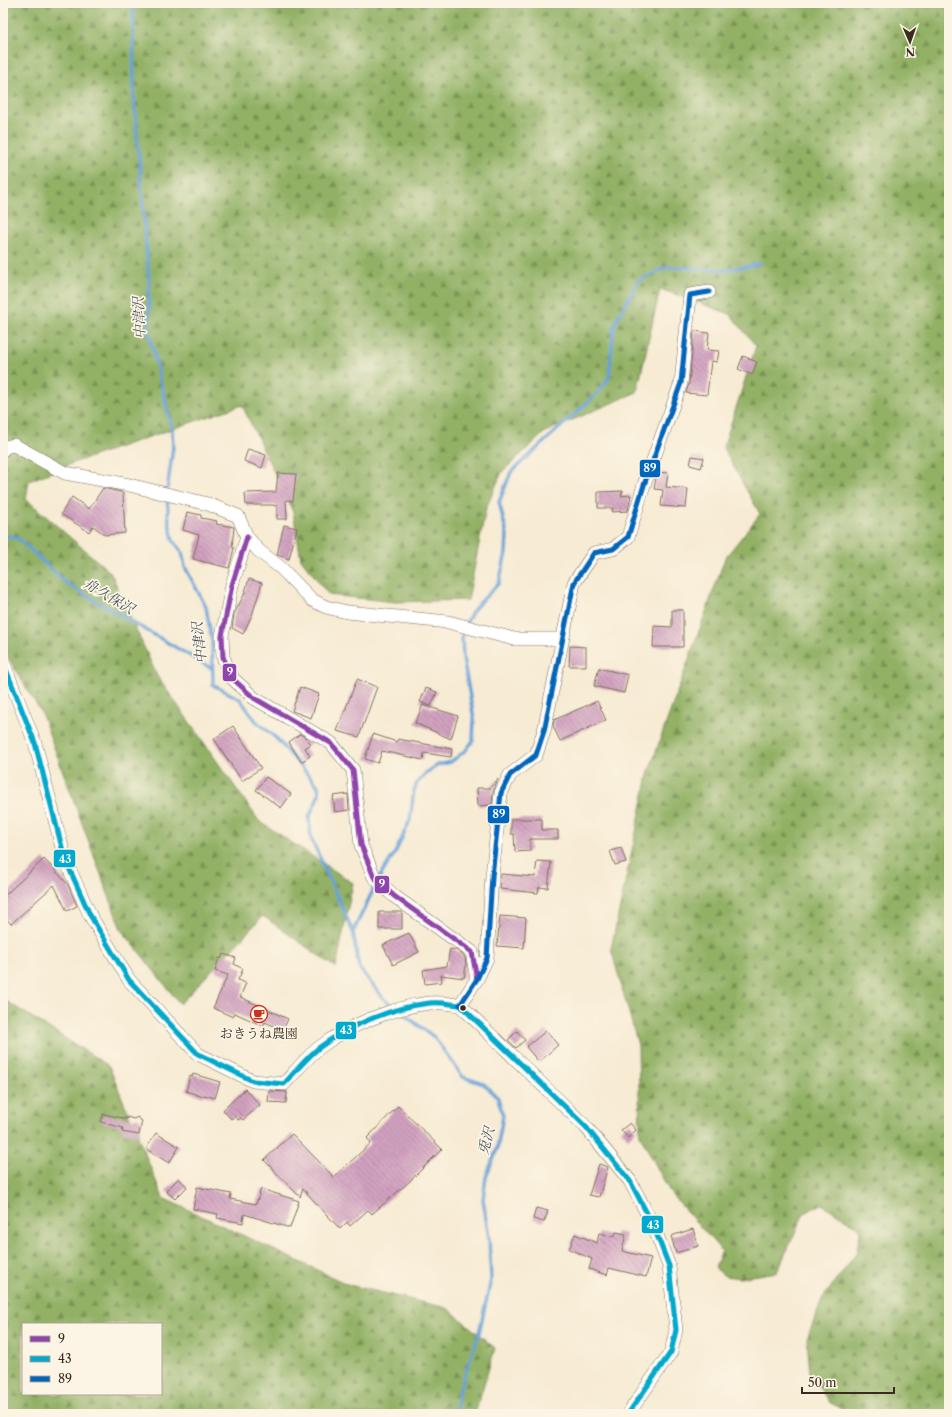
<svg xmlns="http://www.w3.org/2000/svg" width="952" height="1417" viewBox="0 0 952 1417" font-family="'Libre Caslon Text','Noto Serif JP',serif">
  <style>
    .forest { fill: url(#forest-firs); stroke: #666e42; fill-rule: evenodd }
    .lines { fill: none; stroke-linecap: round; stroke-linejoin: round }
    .stream { stroke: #69a2d8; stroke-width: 3.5 }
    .building { fill: url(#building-back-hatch) }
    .minor-casing { stroke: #7d6e5d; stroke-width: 14 }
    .minor { stroke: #fff; stroke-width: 13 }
    .bus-1-casing { stroke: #fcf5e5; stroke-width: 8 }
    .bus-2-casing { stroke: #fcf5e5; stroke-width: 8 }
    .bus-3-casing { stroke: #fcf5e5; stroke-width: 8 }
    .bus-1 { stroke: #8e44ad; stroke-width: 5 }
    .bus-2 { stroke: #00a9ce; stroke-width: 5 }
    .bus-3 { stroke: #0065bd; stroke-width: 5 }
    .bus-dot { fill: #3b2a1e; stroke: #fcf5e5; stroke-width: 1.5 }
    .labels { text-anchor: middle; stroke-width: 3.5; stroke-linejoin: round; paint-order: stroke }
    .poi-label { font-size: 13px; fill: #3b2a1e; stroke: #fcf5e5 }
    .water-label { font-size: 14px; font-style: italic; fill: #4b545f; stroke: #fcf5e5 }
    .line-badge { stroke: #fcf5e5; stroke-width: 1.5 }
    .badge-label { font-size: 11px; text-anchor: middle; font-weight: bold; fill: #fff }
  </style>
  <defs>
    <pattern id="forest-firs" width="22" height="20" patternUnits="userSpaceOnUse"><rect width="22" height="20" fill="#92b165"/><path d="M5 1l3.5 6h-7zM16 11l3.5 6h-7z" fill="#789053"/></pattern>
    <pattern id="building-back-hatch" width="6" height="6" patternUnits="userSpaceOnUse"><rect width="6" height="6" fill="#d1a1c0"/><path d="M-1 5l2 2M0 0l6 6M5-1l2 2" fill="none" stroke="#ab839b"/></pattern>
  </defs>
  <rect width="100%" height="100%" fill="#fcf5e5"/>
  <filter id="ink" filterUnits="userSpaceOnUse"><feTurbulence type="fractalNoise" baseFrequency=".025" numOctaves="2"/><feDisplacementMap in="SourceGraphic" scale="8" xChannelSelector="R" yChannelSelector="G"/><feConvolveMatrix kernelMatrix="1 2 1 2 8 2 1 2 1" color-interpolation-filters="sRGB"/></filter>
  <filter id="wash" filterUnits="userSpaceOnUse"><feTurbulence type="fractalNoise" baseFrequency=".012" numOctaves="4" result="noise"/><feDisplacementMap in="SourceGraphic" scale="16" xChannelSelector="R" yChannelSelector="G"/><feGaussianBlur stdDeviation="0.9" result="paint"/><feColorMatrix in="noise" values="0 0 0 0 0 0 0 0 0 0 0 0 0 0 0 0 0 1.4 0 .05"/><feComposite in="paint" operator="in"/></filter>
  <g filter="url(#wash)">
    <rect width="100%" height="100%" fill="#f7ebd3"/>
    <path class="forest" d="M3,3H949V1414H852L829,1402L810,1374L807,1339L822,1299L856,1254L861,1229L822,1204L804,1213L777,1272L740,1278L725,1276L715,1268L722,1251L671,1194L640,1135L638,1045L611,949L649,771L725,558L760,514L723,448L756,346L730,314L660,289L637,392L545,432L502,472L486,508L468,600L395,602L329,595L301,559L293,512L242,405L76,462L29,481L26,499L111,573L157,676L259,821L353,883L336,968L263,916L180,1004L121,929L41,712L3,649Z
      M3,999L109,1066L163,1198L349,1285L447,1308L495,1348L475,1414H3ZM23,1324H161V1394H23Z"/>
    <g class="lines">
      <path class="stream" d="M133,3L134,97L149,280V333L172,429L173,447L167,491
        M167,497L169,522L173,540L182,552L185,567L206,607L212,642L213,685L240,699L256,721L276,738L318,786L319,794L309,818L311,838L353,932L359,968L384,999L394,1007
        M3,535L18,538L67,584L211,668
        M379,878L396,851L410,820L414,790L417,783L426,773L438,765L451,762L466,750L473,741L474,719L463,658L462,638L465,625L474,609L499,583L506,553L507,535L499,502L511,472L598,393L609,378L614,325L638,281L667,267L725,270L759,264
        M353,932L376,884
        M402,1013L434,1037L463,1077L484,1084L498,1098L503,1116L497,1149L486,1177L483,1199L489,1238L491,1280L479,1333L458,1394L455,1414"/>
    </g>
    <g id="blocks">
      <path class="building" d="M694,331L709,333L707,350L719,351L717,362L711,361L707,395L686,393L689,384Z
        M743,356L757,362L752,375L738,369Z
        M248,449L266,455L262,468L244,461Z
        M692,456L704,458L701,468L690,465Z
        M657,472L668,473L666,487L688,489L686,508L661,506L663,490L654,489Z
        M278,473L296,474L293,501L286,500L287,519H277V506L272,505H246L245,493L276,492Z
        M103,488L121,492L123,494L125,533L105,535L93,526L89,532L61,514L72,497L89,509Z
        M623,491L621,496L631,495L628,511L612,512L613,508H598V492Z
        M187,512L201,515V518L217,521L216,524L234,527L232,547L234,548L229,568L193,559L199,535L183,530Z
        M284,525L297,528L289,559L277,555Z
        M249,579L262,583L252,615L243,634L232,628L234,614L244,595Z
        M672,610H683V647H653L654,626L672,627Z
        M570,646L586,647V666H569Z
        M599,668L628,675L624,693L594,686Z
        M357,679L377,687L359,737L337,731Z
        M300,687L319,694L311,718L292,711Z
        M426,688L437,692L431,706L420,702Z
        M597,701L606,720L560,741L553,726L554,720Z
        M423,705L458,716L451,739L415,723Z
        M233,726L261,768L242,781L214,739Z
        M300,734L306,738L311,744L305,748L310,756L301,762L289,742Z
        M373,734L397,742L398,739L452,749L451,757L424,753L423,760L382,751L378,763L365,759Z
        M266,777L291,794L281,808L256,790Z
        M498,779L493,792L492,805L478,806L477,788H490Z
        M348,794L349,810L335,812L333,796Z
        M511,819H542V830H558V839H530V851L515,852L514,834H511Z
        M621,848L626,862L615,865L610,851Z
        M44,859L67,883L77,906L67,911L54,885L11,924L3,915V897Z
        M537,861L551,862L548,888L539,887L538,893L500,889L501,874L535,877Z
        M379,912H402V929H379Z
        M500,916L526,918L524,948L497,946Z
        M409,933L419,952L393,965L383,945Z
        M450,949L456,950L465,957L466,965L464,978L441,975L442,982L425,984L423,970L447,966Z
        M223,954L236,958L234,964L243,969L238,980L246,983L240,997L288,1019L283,1030L265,1022L263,1026L235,1013L233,1017L213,1008L228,975L215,971L219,958L221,959Z
        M517,1031L525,1040L516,1048L508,1040Z
        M546,1031L558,1045L539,1062L526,1047Z
        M193,1074L220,1082L215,1098L204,1095L203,1097L186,1091L190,1076L192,1077Z
        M245,1089L260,1105L243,1120L241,1118L238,1120L235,1116L231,1119L223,1110Z
        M269,1091L287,1092L286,1103L268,1102Z
        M398,1106L442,1149L410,1181L372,1214L368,1210L350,1226L347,1222L340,1229L303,1189L300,1197L264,1160L292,1134L334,1177L371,1143L367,1138Z
        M103,1114L127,1119V1117L134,1119L137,1117L142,1121L139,1135L122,1132L123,1128L101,1122Z
        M630,1123L636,1130L628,1138L621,1130Z
        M156,1133L179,1147L169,1163L146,1149Z
        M599,1164L608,1167L599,1197L589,1195Z
        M179,1178L187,1187L175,1199L166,1191Z
        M197,1187L231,1194L230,1199L256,1204L261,1189L299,1201L290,1228L244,1214L243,1223L217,1218L218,1214L193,1209Z
        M536,1208L548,1211L544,1222L533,1219Z
        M693,1229L698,1246L676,1253L671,1236Z
        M616,1232L626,1234L622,1251L651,1258L646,1277L609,1268L607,1275L589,1269L592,1259L569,1249L575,1234L597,1243L599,1233L614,1237Z"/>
    </g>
  </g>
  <g filter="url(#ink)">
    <use href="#blocks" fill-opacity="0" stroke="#7d6e5d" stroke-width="1"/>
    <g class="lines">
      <g class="minor-casing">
        <path id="minor" d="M3,450L5,447L14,445L65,473L129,485L208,504L238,516L247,537L259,551L281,568L312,600L326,607L347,612L448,622L514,639H562
          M247,537L232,585L222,636L223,657L232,678L254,698L331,743L353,770L361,845L374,877L394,896L472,952L477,979
          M3,662L35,743L65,859L90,915L129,980L198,1054L253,1081L284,1084C295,1072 307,1057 320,1047C349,1025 394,1007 430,1003C439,1002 450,1004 460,1005L586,1127L630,1181L653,1225L669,1266L676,1330L671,1352L628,1414
          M460,1005L477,979L487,958L492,876L501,793L510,775L536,755L544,731L574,583L594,553L613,549L628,537L644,485L681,383L690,295L709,292"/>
      </g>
      <use href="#minor" class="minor"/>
      <g class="bus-1-casing">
        <path id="bus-1" d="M247,537L232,585L222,636L223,657L232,678L254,698L331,743L353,770L361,845L374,877L394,896L472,952L477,979"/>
      </g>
      <g class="bus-2-casing">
        <path id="bus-2" d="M3,662L35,743L65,859L90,915L129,980L198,1054L253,1081L284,1084C295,1072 307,1057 320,1047C349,1025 394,1007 430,1003C439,1002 450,1004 460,1005L586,1127L630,1181L653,1225L669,1266L676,1330L671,1352L628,1414"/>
      </g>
      <g class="bus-3-casing">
        <path id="bus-3" d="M460,1005L477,979L487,958L492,876L501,793L510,775L536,755L544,731L574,583L594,553L613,549L628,537L644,485L681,383L690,295L709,292"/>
      </g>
      <use href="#bus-1" class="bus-1"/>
      <use href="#bus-2" class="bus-2"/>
      <use href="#bus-3" class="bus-3"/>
    </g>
  </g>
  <defs>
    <g id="cafe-ring" transform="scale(0.9)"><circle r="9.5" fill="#fcf5e5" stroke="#c8321e" stroke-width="1.5"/><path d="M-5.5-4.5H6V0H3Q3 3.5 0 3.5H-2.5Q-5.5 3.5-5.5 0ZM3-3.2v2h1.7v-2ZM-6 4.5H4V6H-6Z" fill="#c8321e"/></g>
  </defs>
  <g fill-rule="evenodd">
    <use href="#cafe-ring" x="259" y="1014"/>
  </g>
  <circle class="bus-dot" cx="463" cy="1008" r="3.5"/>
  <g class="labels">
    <g class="poi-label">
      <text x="259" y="1038">おきうね農園</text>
    </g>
    <g class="water-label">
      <text transform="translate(139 318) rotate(-93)" y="5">中津沢</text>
      <text transform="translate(109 596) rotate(30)" y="5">舟久保沢</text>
      <text transform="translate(199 643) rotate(-96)" y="5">中津沢</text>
      <text transform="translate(486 1141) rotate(-75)" y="5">兎沢</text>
    </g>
  </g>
  <g class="line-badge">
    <rect x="639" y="459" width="22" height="19" rx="4" fill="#0065bd"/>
    <rect x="222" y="663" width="15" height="19" rx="4" fill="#8e44ad"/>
    <rect x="487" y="805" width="23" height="19" rx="4" fill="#0065bd"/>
    <rect x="53" y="849" width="23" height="19" rx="4" fill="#00a9ce"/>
    <rect x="374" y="875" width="16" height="19" rx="4" fill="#8e44ad"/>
    <rect x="335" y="1021" width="22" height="19" rx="4" fill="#00a9ce"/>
    <rect x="641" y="1215" width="23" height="19" rx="4" fill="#00a9ce"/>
  </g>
  <g class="badge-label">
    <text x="650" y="472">89</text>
    <text x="230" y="676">9</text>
    <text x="499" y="818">89</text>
    <text x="65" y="863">43</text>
    <text x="382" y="888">9</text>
    <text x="346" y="1034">43</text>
    <text x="653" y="1229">43</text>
  </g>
  <rect width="952" height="1417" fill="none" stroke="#fcf5e5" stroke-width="16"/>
  <rect x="22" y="1323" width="140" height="72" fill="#fcf5e5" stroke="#afa495"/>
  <rect x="30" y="1336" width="20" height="6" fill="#8e44ad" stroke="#afa495"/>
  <text x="58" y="1343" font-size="12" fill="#3b2a1e">9</text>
  <rect x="30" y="1356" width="20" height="6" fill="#00a9ce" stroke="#afa495"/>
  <text x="58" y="1363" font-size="12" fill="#3b2a1e">43</text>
  <rect x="30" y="1376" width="20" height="6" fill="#0065bd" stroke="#afa495"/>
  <text x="58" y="1383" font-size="12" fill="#3b2a1e">89</text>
  <g transform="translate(910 42) rotate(178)" stroke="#fcf5e5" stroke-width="3" paint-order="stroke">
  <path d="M0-3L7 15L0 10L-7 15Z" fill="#3b2a1e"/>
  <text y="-6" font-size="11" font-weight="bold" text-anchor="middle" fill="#3b2a1e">N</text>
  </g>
  <path d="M802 1387v6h92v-6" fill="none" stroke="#3b2a1e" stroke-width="2"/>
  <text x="808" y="1387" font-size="12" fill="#3b2a1e" stroke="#fcf5e5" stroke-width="3" paint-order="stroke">50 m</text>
</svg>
